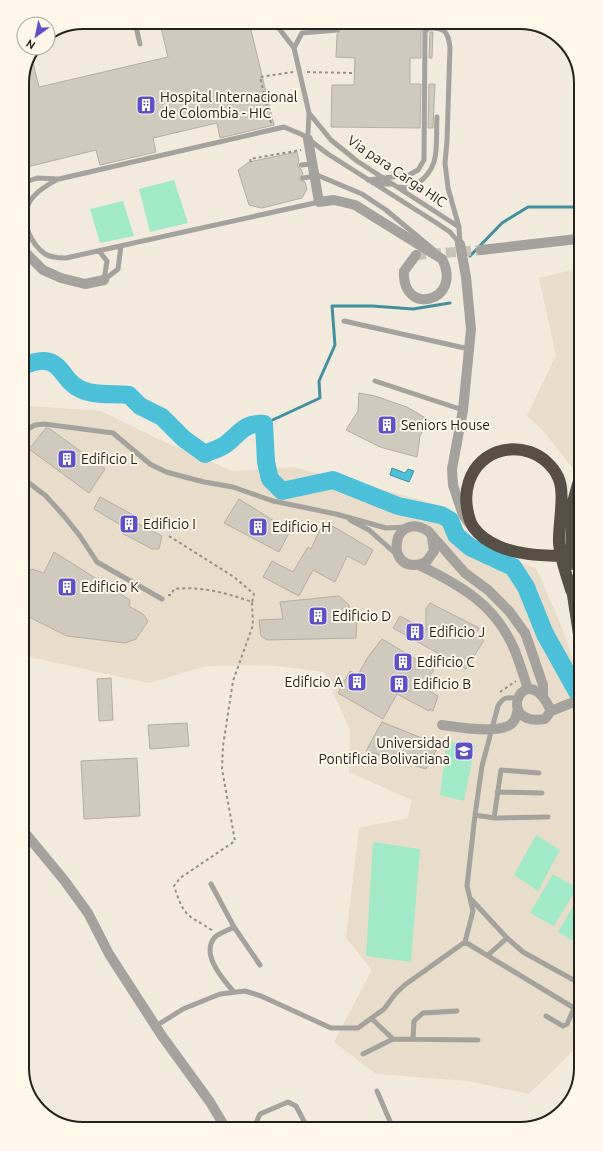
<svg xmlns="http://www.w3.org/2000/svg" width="603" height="1151" viewBox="0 0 603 1151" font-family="Ubuntu,sans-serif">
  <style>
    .built { fill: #e8dcca }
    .green { fill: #a2e9c8 }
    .water { fill: #4cbfd9; stroke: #4090a1 }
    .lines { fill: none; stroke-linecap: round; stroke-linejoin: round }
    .stream { stroke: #4090a1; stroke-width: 3 }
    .river { stroke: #4cbfd9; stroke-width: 18 }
    .building { fill: #d0c9bd; stroke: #b4ada1 }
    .street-tunnel { stroke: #c8c2b7; stroke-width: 10; stroke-dasharray: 10 5; stroke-linecap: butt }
    .path { stroke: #959087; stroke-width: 2; stroke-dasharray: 3 3; stroke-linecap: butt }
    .lane { stroke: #a5a19c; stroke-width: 5 }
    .street { stroke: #a5a19c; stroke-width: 10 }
    .highway { stroke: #574e45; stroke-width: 12 }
    .labels { text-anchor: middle; stroke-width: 4; stroke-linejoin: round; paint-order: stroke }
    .poi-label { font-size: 14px; fill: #25221e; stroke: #fff7ea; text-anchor: start }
    .street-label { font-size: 14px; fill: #25221e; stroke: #fff7ea }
    .rim { fill: none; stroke: #25221e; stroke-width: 2 }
  </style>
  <rect width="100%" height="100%" fill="#f1eadd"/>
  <path class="built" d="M577,269L578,475L541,428L527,416L556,355L539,278Z
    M31,406L101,411L158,439L232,471L293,467L388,491L445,507L467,533L480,544L494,553L536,568L563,630L579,679L581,1043L529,1094L468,1081L376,1074L334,1042L372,970L346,938L359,828L408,818L412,800L349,772L350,730L324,672L268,665L207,666L149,683L25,656L24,410Z"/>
  <path class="green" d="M174,180L188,223L150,232L139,189Z
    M123,201L134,236L100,243L90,209Z
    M447,741L475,745L464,801L440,795Z
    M536,835L560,850L538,891L514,875Z
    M373,842L420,849L411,962L366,956Z
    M553,874L577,888L554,926L530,913Z
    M576,901L580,903V945L558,932Z"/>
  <path class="water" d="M392,468L405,473L408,469L414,471L409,482L390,475Z"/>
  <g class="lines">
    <path class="stream" d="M470,256L502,223L528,207H577
      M264,424L320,398L319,381L335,345L332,306H372L413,309L450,303"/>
    <path class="river" d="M23,365C30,364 37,360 45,361C60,362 64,379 75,386C90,397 112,393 129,395L140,406L162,417L184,439L205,454C211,451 218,449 223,446C239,436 242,422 264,424L266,462L270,479L282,491L333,480L398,506L441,515L450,520L456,535L470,547L513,567L526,587L545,634L579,695"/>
  </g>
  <path class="building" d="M176,22H249L274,125L220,138L217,123L153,138L156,152L100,165L96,150L23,168L22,80L32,59L39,87L168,57L161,28L176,25Z
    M337,22H433V24L426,25L421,32V58H410V84H421L420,128L331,127L332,85H354L355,58L336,57L337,34L341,30L337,26Z
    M430,32H433L432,58H429Z
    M429,84H435L433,128H428Z
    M297,152L299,161L297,166L301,169L303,174L299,179L305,182L307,189L302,198L262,208L249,205L238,170L249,162Z
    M359,393L375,396L407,407L429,420L420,436L417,457L380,447L346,430L358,411Z
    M46,428L50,429L105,469L89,493L29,449Z
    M100,497L135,516L133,521L162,536L159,549H152L122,533L124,527L94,509Z
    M239,499L290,531L279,552L224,523Z
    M324,521L373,550L365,565L347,556L335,582L313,570L299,596L263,577L272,561L293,572L308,547L311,549Z
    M54,552L130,600L129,606L143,614L148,621L136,639L125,643L67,636L25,615L24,574L32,569L44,573Z
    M339,596L349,605L350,613L357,619L356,638L267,640L261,636L259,620L283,619L280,602Z
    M430,603L479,628L475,635L484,640L466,669L393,628L400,616L426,630V609Z
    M382,639L434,670L422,687L438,696L433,711L430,709L429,711L397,694L383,719L338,693L350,671L358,675L368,657Z
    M111,678L113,720L99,721L97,679Z
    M382,722L439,745L426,769L366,751Z
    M187,723L189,746L150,749L148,725Z
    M137,758L140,816L84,819L81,761Z"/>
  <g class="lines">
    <path class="street-tunnel" d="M416,255L481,250"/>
    <path class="path" d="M307,72L354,73
      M271,123L260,77L293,72
      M251,162L250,159L301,150
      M169,536L234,577L254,594L252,602
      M168,595H171L174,589C201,586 227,593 252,602L253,625L233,681L223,746L222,769L235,841L180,878L174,886C185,919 186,913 213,931
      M500,692L516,681"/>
    <path class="lane" d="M274,22L294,48L309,113L308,133
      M140,44L136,27L145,22
      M294,48L302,33L337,30
      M309,113L331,140L357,161L459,227
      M301,165L312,164
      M317,175L362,194L386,210L434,250
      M303,178L315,176
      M58,179C46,186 31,194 27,208C21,223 32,245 45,254C52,258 59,258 66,258L319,202
      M368,180L409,175L418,170L424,160L425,32L428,28C444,27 448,31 450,47L447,141L445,163L448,188L459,227L460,244
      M23,183L37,178L59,179L284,127L303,135L328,154L435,222L450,232L460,244
      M373,183L390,184
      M399,187C415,191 429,176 434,162C438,149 436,131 437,117
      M99,251L107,261L104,280
      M104,280L118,269L121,246
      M344,321L469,349
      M375,381L463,410
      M24,431L35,425L44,424L113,433L150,464L166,472L204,482L233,487L273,501L336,514L386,528L406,527
      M24,479L46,496L64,516L80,536L97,562L162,599
      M350,520L369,530L396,554
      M497,792L542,793
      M475,815L494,818L548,817
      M494,818L501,770L539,773
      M211,884L234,927
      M470,898L507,938L523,952L579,983L581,986
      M465,942L473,911L467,886L475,815L482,766L498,706C503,697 507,697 517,698
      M488,955L507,938
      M233,991C223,979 200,954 215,937C220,933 229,930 234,927L260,965
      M546,1016L563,1026L567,1024L581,993
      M372,1019L393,1039L478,1040
      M156,1026L183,1009L220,994L245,991L261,996L331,1028H358L384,1009L396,993L406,984L465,942L574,1008
      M413,1038L414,1021L423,1013L457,1011
      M363,1054L393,1039
      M377,1091L392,1126
      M254,1127L260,1114L288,1102L296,1106L307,1127"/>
    <path class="street" d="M308,139L319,202L334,200L355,205L442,259C464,302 401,317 404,271L416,255
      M460,244L466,277L471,329L463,410L452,469L453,485L463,515L469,523
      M23,250L43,270L61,278L85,284L104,280
      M481,250L577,239
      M432,537L434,551L426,562C384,580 389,508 428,531L465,573L488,590L509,611L525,633L530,647L543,685V695
      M419,565C462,586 496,605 515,651C520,664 524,677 528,689
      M551,711C526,654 492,727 545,719L551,711L579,700
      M442,725C458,727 504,736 514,721C516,718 517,713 518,709
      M26,834L64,880L88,913L109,954L162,1036L210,1102L225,1127"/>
    <path class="highway" d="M571,564L572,506L578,484
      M571,582L579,634
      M571,590C567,575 560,559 559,543C558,525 566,493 558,477C553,466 542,456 530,452C492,440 461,470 467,508C468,514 470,523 474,528C479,535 489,542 498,546C522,557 553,555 579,557"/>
  </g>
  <defs>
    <g id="building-square" transform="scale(1)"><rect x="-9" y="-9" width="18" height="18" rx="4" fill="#5d50c9" stroke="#fff7ea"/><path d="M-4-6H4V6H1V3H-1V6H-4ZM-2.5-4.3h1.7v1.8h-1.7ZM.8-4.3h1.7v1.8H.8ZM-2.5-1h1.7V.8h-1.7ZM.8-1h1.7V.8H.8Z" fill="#fff"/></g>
    <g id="university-square" transform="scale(1)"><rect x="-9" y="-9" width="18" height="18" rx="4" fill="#5d50c9" stroke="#fff7ea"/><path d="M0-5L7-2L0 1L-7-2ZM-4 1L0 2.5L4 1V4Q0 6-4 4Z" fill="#fff"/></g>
  </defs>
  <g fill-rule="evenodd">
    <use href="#building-square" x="146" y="105"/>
    <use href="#building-square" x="387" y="425"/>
    <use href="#building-square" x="67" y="459"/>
    <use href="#building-square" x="129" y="524"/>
    <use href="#building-square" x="258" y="527"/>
    <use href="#building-square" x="67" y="587"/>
    <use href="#building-square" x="318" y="616"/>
    <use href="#building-square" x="415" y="632"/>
    <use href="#building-square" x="403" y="662"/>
    <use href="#building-square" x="357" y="682"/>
    <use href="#building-square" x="399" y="684"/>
    <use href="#university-square" x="464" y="751"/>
  </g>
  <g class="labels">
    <g class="poi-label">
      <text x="160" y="102">Hospital Internacional<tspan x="160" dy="16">de Colombia - HIC</tspan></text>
      <text x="401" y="430">Seniors House</text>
      <text x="81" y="464">Edificio L</text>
      <text x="143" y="529">Edificio I</text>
      <text x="272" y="532">Edificio H</text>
      <text x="81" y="592">Edificio K</text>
      <text x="332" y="621">Edificio D</text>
      <text x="429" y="637">Edificio J</text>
      <text x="417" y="667">Edificio C</text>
      <text x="343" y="687" text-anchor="end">Edificio A</text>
      <text x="413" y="689">Edificio B</text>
      <text x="450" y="748" text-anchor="end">Universidad<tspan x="450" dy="16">Pontificia Bolivariana</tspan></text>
    </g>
    <g class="street-label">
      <text transform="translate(397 171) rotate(34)" y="5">Via para Carga HIC</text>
    </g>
  </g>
  <path d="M0 0H603V1151H0ZM83 29H520A54 54 0 0 1 574 83V1068A54 54 0 0 1 520 1122H83A54 54 0 0 1 29 1068V83A54 54 0 0 1 83 29Z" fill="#fff7ea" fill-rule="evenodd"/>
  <path class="rim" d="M83 29H520A54 54 0 0 1 574 83V1068A54 54 0 0 1 520 1122H83A54 54 0 0 1 29 1068V83A54 54 0 0 1 83 29Z"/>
  <g transform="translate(36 36) rotate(213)"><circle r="19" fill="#fff7ea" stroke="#a8a298"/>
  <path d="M0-3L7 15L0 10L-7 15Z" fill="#5d50c9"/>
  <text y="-6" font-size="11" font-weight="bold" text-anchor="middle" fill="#25221e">N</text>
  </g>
</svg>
